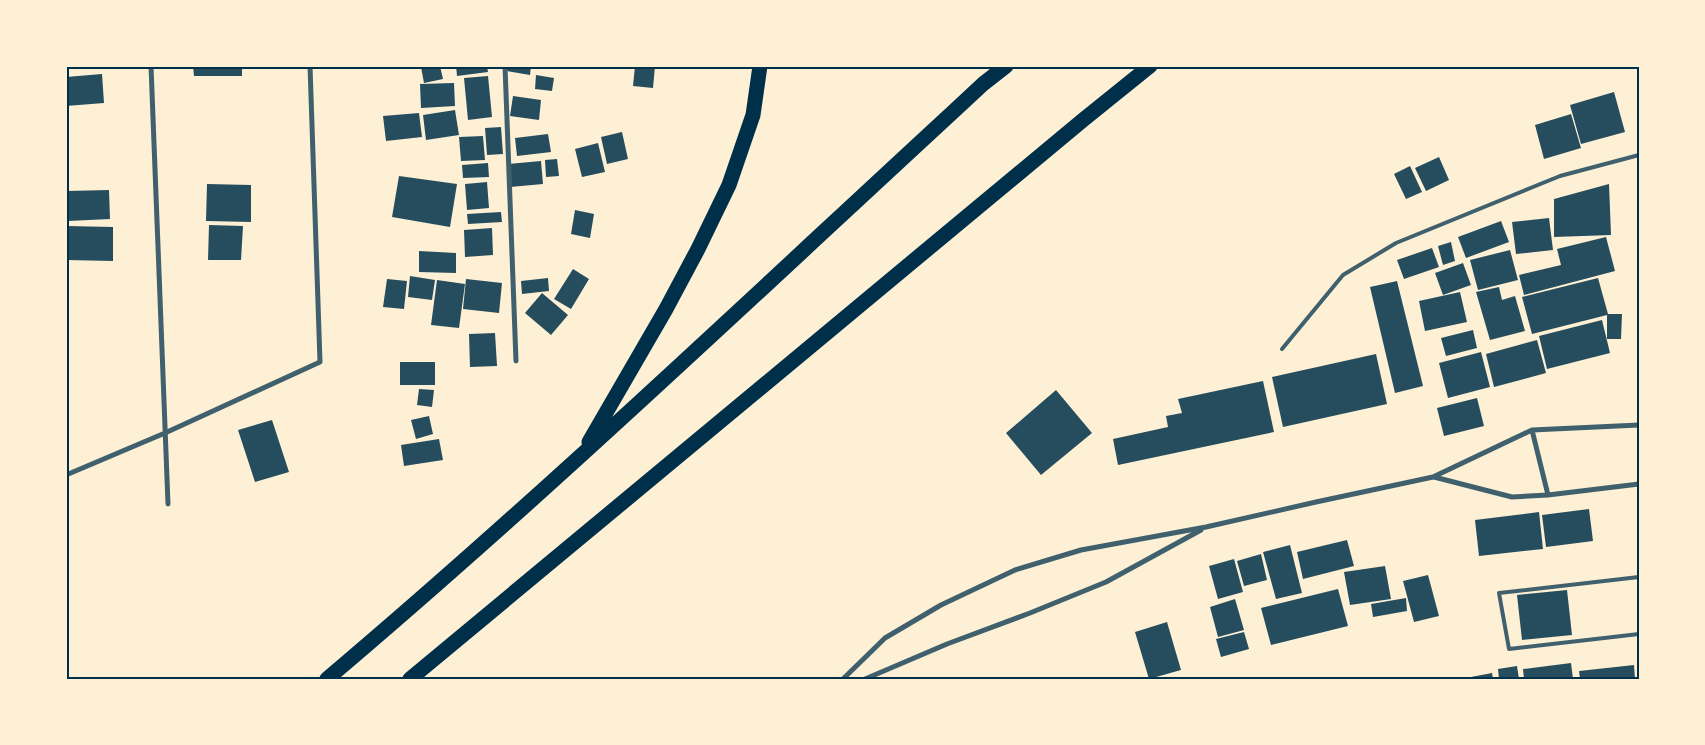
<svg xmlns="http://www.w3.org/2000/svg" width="1705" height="745" viewBox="0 0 1705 745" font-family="Poppins,sans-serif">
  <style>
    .building { fill: #264d5e }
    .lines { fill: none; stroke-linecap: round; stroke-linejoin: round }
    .service { stroke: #3f606c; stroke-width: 4 }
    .minor { stroke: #3f606c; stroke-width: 5 }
    .motorway { stroke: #003049; stroke-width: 15 }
    .neatline { fill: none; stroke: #003049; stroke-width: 2 }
  </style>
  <rect width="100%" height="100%" fill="#fdf0d5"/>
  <path class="building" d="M193,66H242V76H194Z
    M440,66L443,79L424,83L421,67Z
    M456,66H487L488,72L457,76Z
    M508,66H531L530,75L507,71Z
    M635,66H655L653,88L633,86Z
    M102,74L104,103L66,106V77Z
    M536,75L554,78L552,91L535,89Z
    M488,76L492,117L468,120L464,78Z
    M454,83L455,106L421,108L420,84Z
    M1614,92L1625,132L1581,144L1570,105Z
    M513,96L541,100L539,120L510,116Z
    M455,110L459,135L426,140L423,115Z
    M419,113L422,137L386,141L383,116Z
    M1571,114L1581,148L1544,159L1535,125Z
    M501,127L503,154L487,155L485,128Z
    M622,132L628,159L607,164L601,137Z
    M548,134L551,152L517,156L515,138Z
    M483,136L485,160L461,161L459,137Z
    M598,143L605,172L582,177L575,149Z
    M1439,157L1449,180L1426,191L1415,168Z
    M557,159L559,176L546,177L545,160Z
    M541,161L543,184L510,187L508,164Z
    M488,163L489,177L463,178L462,165Z
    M1410,166L1422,192L1406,199L1394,174Z
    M399,176L457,184L450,227L392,217Z
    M487,182L489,208L467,210L465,184Z
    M207,184L251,185V222L206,221Z
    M1609,184L1611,235L1554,237V199Z
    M109,190L110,219L68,221L67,191Z
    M575,210L594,214L590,238L571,234Z
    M501,212L502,222L468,224L467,214Z
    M1549,218L1553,250L1516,254L1512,222Z
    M1501,221L1509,242L1466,258L1458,237Z
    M209,225L243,226L241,260H208Z
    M67,226L113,227V261L66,260Z
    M492,228L493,255L465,257L464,230Z
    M1606,237L1615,271L1524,295L1519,275L1561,265L1557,249Z
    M1451,242L1455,261L1443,265L1438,246Z
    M1432,248L1439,267L1404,279L1397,260Z
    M1510,250L1518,280L1478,290L1470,260Z
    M419,251L456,253V273L419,272Z
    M1463,263L1471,285L1443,295L1435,273Z
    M573,269L589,279L571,309L554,299Z
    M410,276L435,280L432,300L408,297Z
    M548,278L549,291L522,294L521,281Z
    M1598,278L1608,314H1622L1621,339H1607V315L1532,334L1522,297Z
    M387,279L407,281L404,309L383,307Z
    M466,279L502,283L499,313L463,309Z
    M437,280L465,284L459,328L431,325Z
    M1397,281L1423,386L1395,393L1370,287Z
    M1499,287L1502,300L1515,296L1525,331L1490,340L1476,292Z
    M1460,292L1467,322L1425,331L1419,301Z
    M542,293L568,315L551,335L525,313Z
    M1602,320L1610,353L1547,369L1539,336Z
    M1473,330L1477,348L1446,356L1441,338Z
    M495,333L497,366L470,367L469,334Z
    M1537,340L1546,373L1494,387L1486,354Z
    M1481,352L1490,387L1448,398L1439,363Z
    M1376,354L1387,404L1283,427L1272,377Z
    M400,362H435V385H400Z
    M1263,381L1274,432L1118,465L1113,439L1168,427L1166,416L1182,413L1178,399Z
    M419,389L434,390L432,407L417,405Z
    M1056,390L1092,433L1041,475L1006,433Z
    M1477,398L1484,426L1444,436L1437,408Z
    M429,416L433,434L416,439L411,420Z
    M272,420L289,472L255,482L238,430Z
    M439,439L443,460L404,466L401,445Z
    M1589,509L1593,541L1546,547L1542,515Z
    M1539,512L1543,549L1479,556L1475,520Z
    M1347,540L1354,566L1303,579L1297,552Z
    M1290,545L1302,593L1276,599L1263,552Z
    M1261,554L1267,580L1244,586L1237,561Z
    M1234,559L1243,592L1218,599L1209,566Z
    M1385,566L1391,599L1350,605L1344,572Z
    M1428,575L1439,616L1414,622L1403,581Z
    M1338,589L1348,626L1271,645L1261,608Z
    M1567,590L1572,635L1522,640L1517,595Z
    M1406,598L1407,611L1373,617L1371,604Z
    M1235,599L1244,630L1218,637L1210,607Z
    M1167,622L1181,670L1149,679L1135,632Z
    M1244,632L1249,649L1221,657L1216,639Z
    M1571,663L1573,679H1524L1523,669Z
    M1634,665L1635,679H1580L1579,671Z
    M1517,666L1519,679H1499L1498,669Z
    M1492,673L1493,679H1471V677Z"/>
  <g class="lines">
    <path class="service" d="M1282,349L1343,275L1396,243L1560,176L1639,155
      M1639,577L1499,593L1509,649L1639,634"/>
    <path class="minor" d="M151,66L168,504
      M505,66L516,361
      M1532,430L1548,495
      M66,475L165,433L320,362L310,66
      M1434,477L1512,497L1548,495L1639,484
      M843,679L885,638L941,605L1015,570L1081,550L1206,527L1316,502L1433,477L1532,430L1639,425
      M865,679L947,644L1030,613L1106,582L1201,530"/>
    <path class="motorway" d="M589,442L666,309L698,249L729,185L753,115L760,66
      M327,679C542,497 747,302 954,111L983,84L1006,66
      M410,679L1083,120L1150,66"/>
  </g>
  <rect width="1705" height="745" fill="none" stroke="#fdf0d5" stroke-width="135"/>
  <rect x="68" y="68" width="1570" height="610" class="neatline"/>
</svg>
